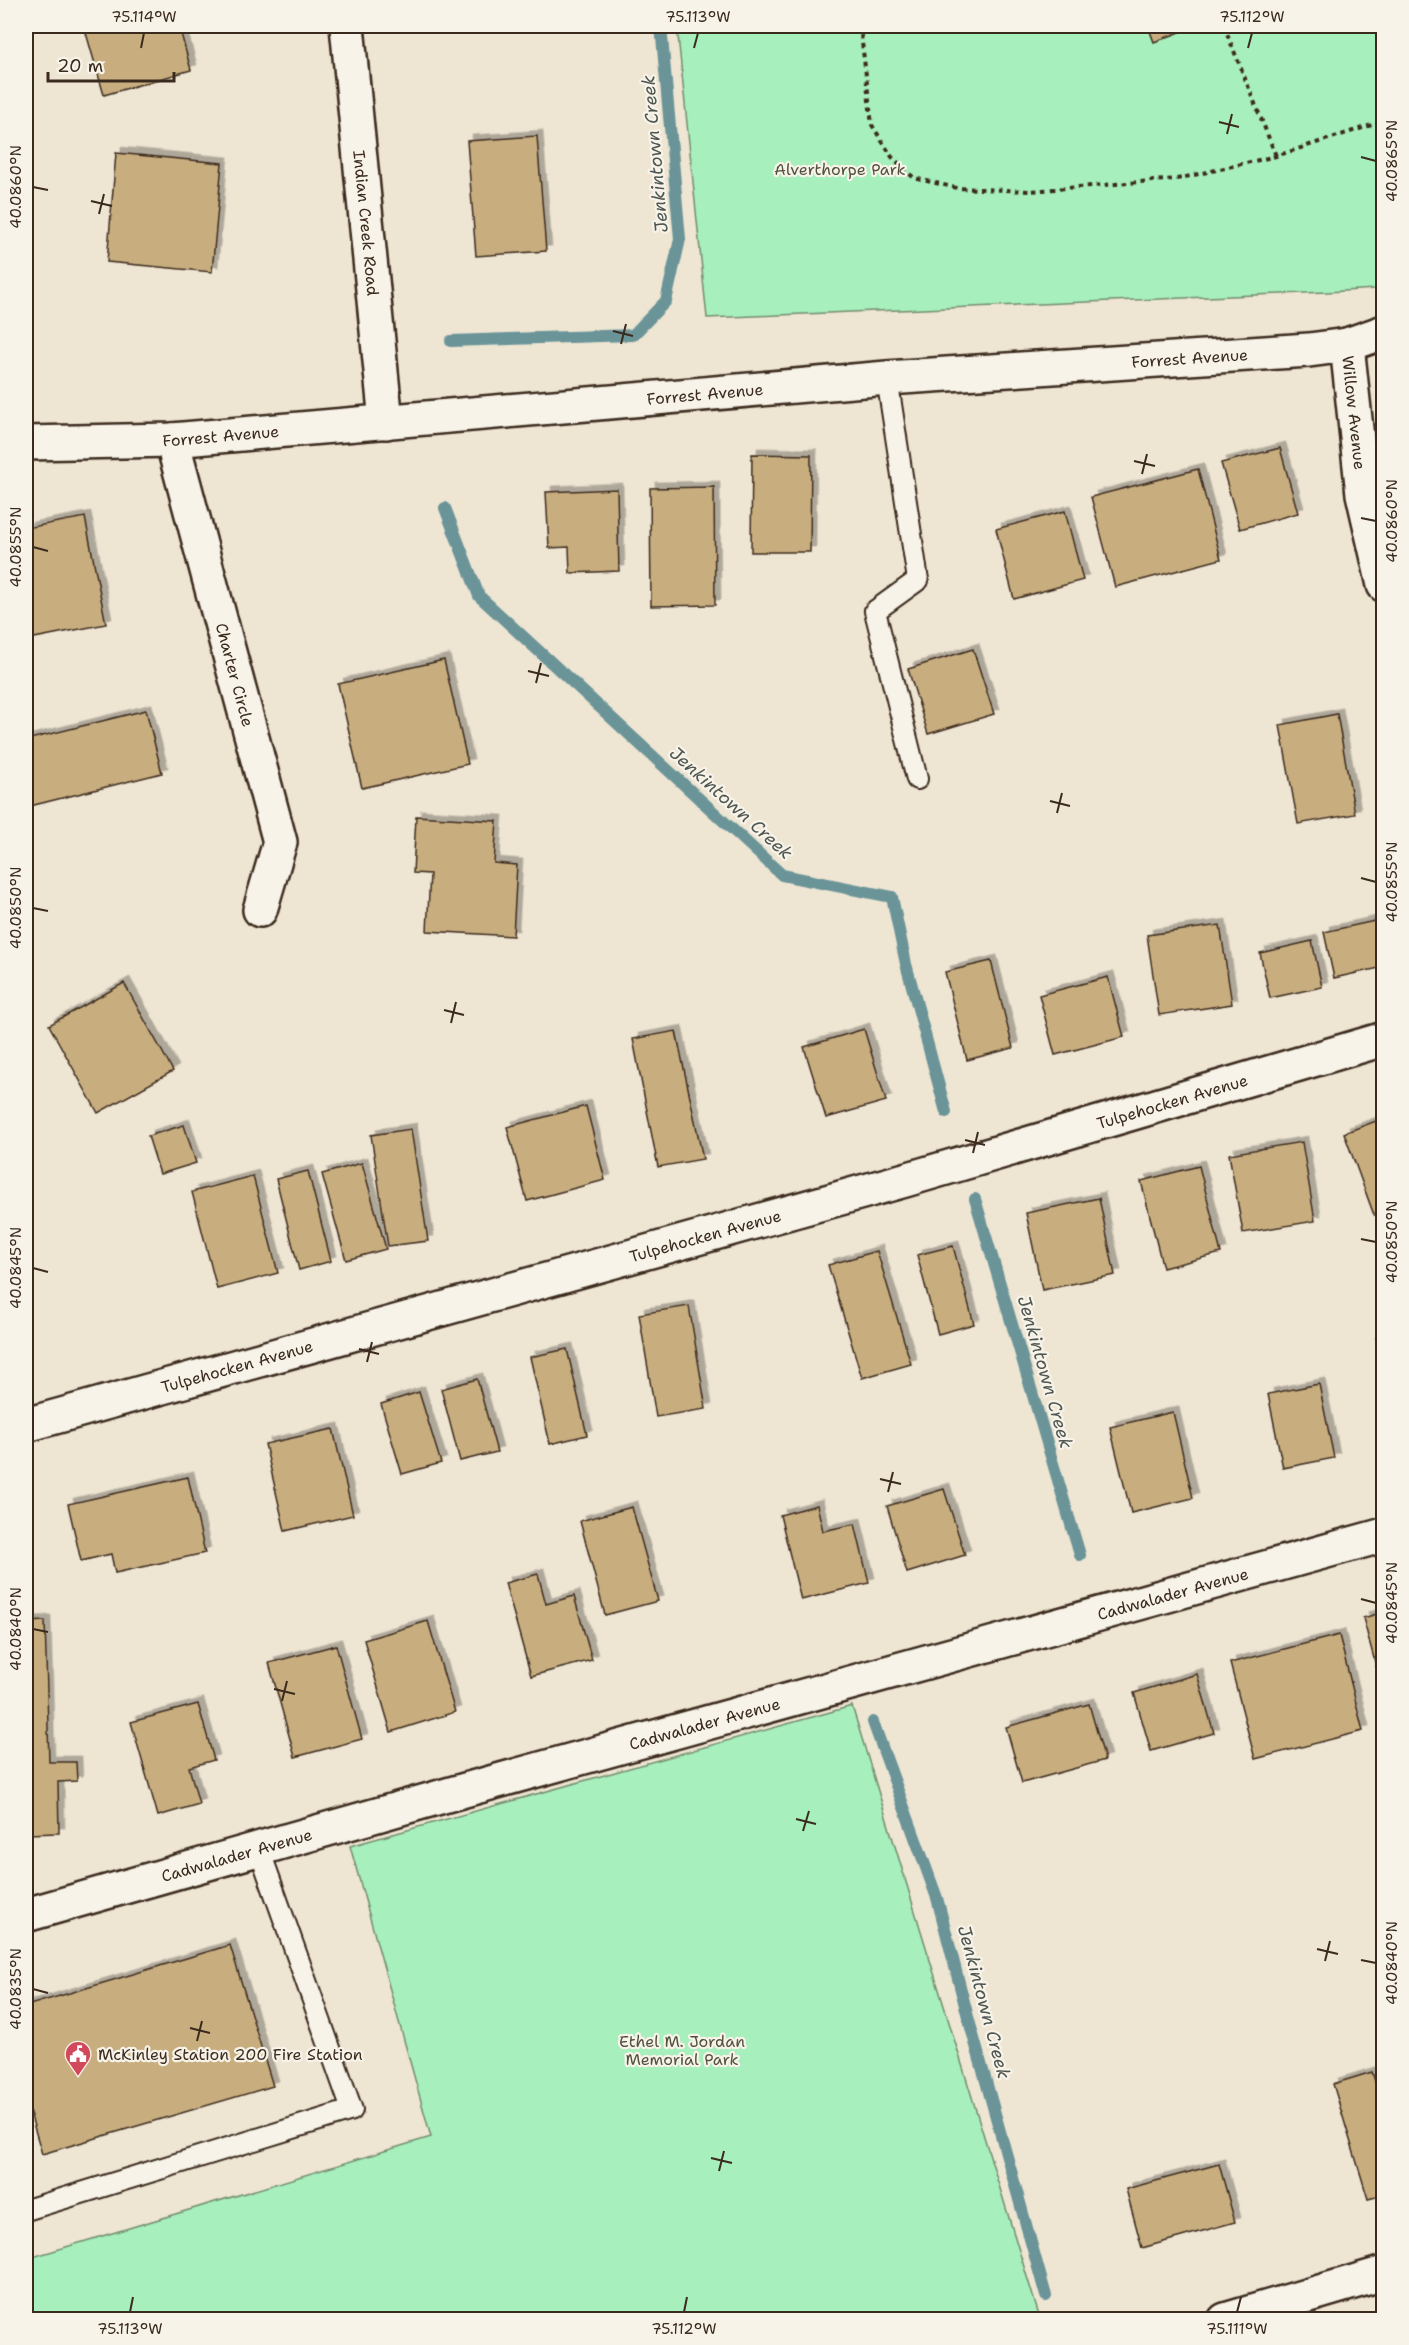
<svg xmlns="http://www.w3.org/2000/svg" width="1409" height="2345" viewBox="0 0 1409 2345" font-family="'Shantell Sans',sans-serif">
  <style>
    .green { fill: #a7efbc; stroke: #718c6d; stroke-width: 1.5 }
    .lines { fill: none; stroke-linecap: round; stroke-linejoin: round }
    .stream { stroke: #6b9498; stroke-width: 12 }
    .building { fill: #c8ae7f; stroke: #3b2a1e; stroke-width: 1.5; filter: url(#shadow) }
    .service-casing { stroke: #3b2a1e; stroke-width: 24 }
    .minor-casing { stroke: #3b2a1e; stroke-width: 38 }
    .path { stroke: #3b2a1e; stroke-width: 4; stroke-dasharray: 4.5 4.5; stroke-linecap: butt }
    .service { stroke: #f7f3e8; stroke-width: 20 }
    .minor { stroke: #f7f3e8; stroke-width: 33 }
    .ticks { fill: none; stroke: #3b2a1e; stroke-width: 2 }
    .labels { text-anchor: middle; stroke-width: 4.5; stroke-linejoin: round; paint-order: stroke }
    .park-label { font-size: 16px; fill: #51513e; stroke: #f7f3e8 }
    .street-label { font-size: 16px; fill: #3b2a1e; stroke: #f7f3e8 }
    .poi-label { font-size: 16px; fill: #3b2a1e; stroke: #f7f3e8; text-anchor: start }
    .water-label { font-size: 18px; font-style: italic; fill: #4f5651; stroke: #f7f3e8 }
    .neatline { fill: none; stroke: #3b2a1e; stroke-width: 2 }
    .ticks-label { font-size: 15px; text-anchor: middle; fill: #3b2a1e }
  </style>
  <defs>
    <filter id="shadow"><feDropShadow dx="5.5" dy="-5.5" stdDeviation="0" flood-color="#0004"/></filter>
  </defs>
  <rect width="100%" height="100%" fill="#eee5d3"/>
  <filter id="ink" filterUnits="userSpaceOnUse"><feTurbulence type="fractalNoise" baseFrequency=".0167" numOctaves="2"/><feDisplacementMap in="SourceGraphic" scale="12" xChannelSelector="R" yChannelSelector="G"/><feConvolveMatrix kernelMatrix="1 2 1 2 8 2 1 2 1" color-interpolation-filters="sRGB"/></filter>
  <g filter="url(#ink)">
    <path class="green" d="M677,26H1383V287L1376,289L1327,292L707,318Z
      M852,1706L1040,2319H26V2259L431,2137L350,1846Z"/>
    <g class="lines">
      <path class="stream" d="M451,341L633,335L666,301L680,239L661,26
        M445,508L479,596L782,875L892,897L906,964L946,1112
        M975,1199L1080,1555
        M873,1722L937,1898L968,2017L1046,2296"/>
    </g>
    <path class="building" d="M84,26H179L191,70L104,95Z
      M448,26H573L448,30Z
      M1148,26H1196L1154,42Z
      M537,136L546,251L476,256L467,141Z
      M116,153L222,163L212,272L107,262Z
      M1280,448L1298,513L1240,529L1221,463Z
      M752,454L811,455L810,552H751Z
      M1198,469L1221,559L1115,587L1091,497Z
      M714,487L715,605L651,606L650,488Z
      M617,489L619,571L570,573L569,547L549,548L546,492Z
      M1065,511L1083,580L1014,599L996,529Z
      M85,517L106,624L29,639L26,621V528Z
      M973,649L994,714L928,734L908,669Z
      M444,660L468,764L362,788L338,684Z
      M146,710L162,773L30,806L26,789V740Z
      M1337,714L1355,814L1298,824L1280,725Z
      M416,816L497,821L494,863L517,865L513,936L427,931L430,874L413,873Z
      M1384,919V967L1334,978L1324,932Z
      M1220,925L1232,1004L1159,1015L1147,935Z
      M1312,941L1322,987L1270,998L1260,953Z
      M991,961L1013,1048L967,1060L945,972Z
      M1108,977L1124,1037L1055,1055L1039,995Z
      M124,983L173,1071L98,1113L49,1025Z
      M864,1029L886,1101L826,1118L804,1047Z
      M676,1031L703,1159L658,1167L633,1039Z
      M586,1106L605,1180L527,1201L507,1127Z
      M1384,1118V1212L1374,1215L1344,1133Z
      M184,1125L196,1163L160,1174L148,1136Z
      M411,1129L428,1241L388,1246L371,1135Z
      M1302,1142L1315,1221L1243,1233L1229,1154Z
      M362,1163L386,1249L346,1260L322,1174Z
      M1199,1166L1221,1253L1163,1268L1141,1181Z
      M308,1171L331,1261L299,1270L276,1179Z
      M253,1176L278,1273L217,1289L192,1192Z
      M1099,1198L1115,1275L1042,1290L1026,1213Z
      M953,1246L974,1324L938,1334L917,1255Z
      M877,1251L911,1364L862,1378L828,1265Z
      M689,1306L706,1409L656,1417L639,1314Z
      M1384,1335V1361L1376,1338Z
      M567,1349L587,1435L550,1444L530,1357Z
      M477,1379L497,1452L460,1461L441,1389Z
      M1319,1384L1334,1458L1283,1468L1268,1394Z
      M419,1392L441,1463L402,1474L381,1404Z
      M1173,1412L1193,1498L1131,1513L1110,1427Z
      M333,1429L353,1515L285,1531L265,1444Z
      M188,1477L205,1553L115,1573L111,1554L81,1561L68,1504Z
      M944,1489L965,1555L907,1573L887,1506Z
      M817,1505L823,1531L855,1524L869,1583L801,1600L780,1515Z
      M632,1507L658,1601L605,1615L580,1521Z
      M538,1574L546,1604L574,1596L592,1660L531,1676L505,1583Z
      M1384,1612V1688H1382L1363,1618Z
      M45,1621L49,1762H76L77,1781L58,1782L59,1833L26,1834V1622Z
      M428,1621L455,1712L391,1732L364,1640Z
      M1339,1635L1363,1731L1255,1759L1230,1663Z
      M336,1645L362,1739L295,1757L269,1663Z
      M1197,1674L1214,1733L1151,1751L1134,1693Z
      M198,1704L214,1760L189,1767L199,1804L158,1816L131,1722Z
      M1089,1704L1105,1760L1022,1783L1006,1727Z
      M230,1945L273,2086L42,2154L26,2099V2006Z
      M1372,2072L1384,2109V2195L1368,2199L1333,2084Z
      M1219,2164L1235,2222L1142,2248L1126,2189Z"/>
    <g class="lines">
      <g class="service-casing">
        <path id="service" d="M887,378L918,580L875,611L917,779
          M26,2210L352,2110L259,1849"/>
      </g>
      <g class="minor-casing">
        <g id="minor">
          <path id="s1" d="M347,26L386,422"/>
          <path id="s2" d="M1347,345L1363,494L1384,585"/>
          <path id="s3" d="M172,440L280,842L260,910"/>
          <path id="s4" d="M26,443L172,440L887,378L1309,350L1347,345L1384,332"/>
          <path id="s5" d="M26,1425L905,1180L1384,1039"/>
          <path id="s6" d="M26,1915L454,1793L1384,1535"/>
          <path d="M1225,2320L1384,2273"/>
        </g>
      </g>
      <path class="path" d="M860,26L872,125L892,157L914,178L957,188L1030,191L1177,179L1276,156L1384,121
        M1224,26L1276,156"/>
      <use href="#service" class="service"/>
      <use href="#minor" class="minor"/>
    </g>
  </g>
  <path class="ticks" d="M141,48L144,33M694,48L698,33M1248,48L1252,33M1219,122L1239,127M1227,134L1232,114M1361,157L1376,161M33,187L48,190M91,201L112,206M99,214L104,194M613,331L633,336M621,344L626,324M1134,461L1155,466M1142,474L1147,454M1361,518L1376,521M33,547L48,551M528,671L549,676M536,683L541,663M1050,801L1070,806M1057,813L1062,793M1361,878L1376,882M33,908L48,911M444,1010L464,1015M451,1023L456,1002M965,1140L985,1145M973,1153L978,1132M1361,1239L1376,1242M33,1268L48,1272M359,1349L379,1354M367,1362L372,1342M880,1479L901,1484M888,1492L893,1472M1361,1599L1376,1603M33,1629L48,1632M274,1689L295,1694M282,1701L287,1681M796,1819L816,1824M803,1831L809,1811M1317,1949L1338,1954M1361,1960L1376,1963M1325,1961L1330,1941M33,1989L48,1993M190,2028L210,2033M197,2041L202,2021M711,2158L732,2163M719,2171L724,2151M130,2312L133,2297M684,2312L687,2297M1237,2312L1241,2297"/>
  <defs>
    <g id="civic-pin" transform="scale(1.35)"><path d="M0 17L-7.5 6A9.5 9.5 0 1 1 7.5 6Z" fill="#d1495b" stroke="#f7f3e8"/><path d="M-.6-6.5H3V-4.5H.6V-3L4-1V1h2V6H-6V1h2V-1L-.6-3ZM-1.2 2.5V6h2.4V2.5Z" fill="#fff"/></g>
  </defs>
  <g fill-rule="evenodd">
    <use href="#civic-pin" x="78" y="2054"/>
  </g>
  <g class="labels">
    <g class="park-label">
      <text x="840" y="175">Alverthorpe Park</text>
      <text x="682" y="2047">Ethel M. Jordan<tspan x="682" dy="18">Memorial Park</tspan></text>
    </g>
    <g class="street-label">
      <text dy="6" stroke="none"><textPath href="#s1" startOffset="198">Indian Creek Road</textPath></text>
      <text dy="6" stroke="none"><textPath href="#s4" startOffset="1167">Forrest Avenue</textPath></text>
      <text dy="6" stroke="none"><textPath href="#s4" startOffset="681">Forrest Avenue</textPath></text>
      <text dy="6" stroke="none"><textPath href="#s2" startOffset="68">Willow Avenue</textPath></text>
      <text dy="6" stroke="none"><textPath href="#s4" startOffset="195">Forrest Avenue</textPath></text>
      <text dy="6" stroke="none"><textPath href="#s3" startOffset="243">Charter Circle</textPath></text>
      <text dy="6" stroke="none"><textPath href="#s5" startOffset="1191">Tulpehocken Avenue</textPath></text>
      <text dy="6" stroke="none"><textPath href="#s5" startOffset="705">Tulpehocken Avenue</textPath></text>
      <text dy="6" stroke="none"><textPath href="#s5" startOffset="219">Tulpehocken Avenue</textPath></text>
      <text dy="6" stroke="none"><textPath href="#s6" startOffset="1191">Cadwalader Avenue</textPath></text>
      <text dy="6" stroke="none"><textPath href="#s6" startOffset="705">Cadwalader Avenue</textPath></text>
      <text dy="6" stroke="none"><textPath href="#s6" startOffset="219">Cadwalader Avenue</textPath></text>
    </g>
    <g class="poi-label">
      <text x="98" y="2060">McKinley Station 200 Fire Station</text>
    </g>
    <g class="water-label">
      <text transform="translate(655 154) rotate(-95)" y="6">Jenkintown Creek</text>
      <text transform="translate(731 803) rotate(42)" y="6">Jenkintown Creek</text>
      <text transform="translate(1045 1372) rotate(74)" y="6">Jenkintown Creek</text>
      <text transform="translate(984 2002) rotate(75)" y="6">Jenkintown Creek</text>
    </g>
  </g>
  <rect width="1409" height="2345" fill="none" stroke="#f7f3e8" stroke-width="66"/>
  <path d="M48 72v9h126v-9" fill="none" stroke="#3b2a1e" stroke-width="3"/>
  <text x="57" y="72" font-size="18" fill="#3b2a1e" stroke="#f7f3e8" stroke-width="4.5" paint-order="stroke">20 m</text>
  <rect x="33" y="33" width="1343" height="2279" class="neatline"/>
  <g class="ticks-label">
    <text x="144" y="22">75.114°W</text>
    <text x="698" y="22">75.113°W</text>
    <text x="1252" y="22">75.112°W</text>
    <text transform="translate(1392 161) rotate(-90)" y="5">40.0865°N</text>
    <text transform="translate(16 187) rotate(-90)" y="5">40.0860°N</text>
    <text transform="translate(1392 521) rotate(-90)" y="5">40.0860°N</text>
    <text transform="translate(16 547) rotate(-90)" y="5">40.0855°N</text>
    <text transform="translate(1392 882) rotate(-90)" y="5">40.0855°N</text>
    <text transform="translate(16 908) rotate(-90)" y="5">40.0850°N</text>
    <text transform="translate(1392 1242) rotate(-90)" y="5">40.0850°N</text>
    <text transform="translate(16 1268) rotate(-90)" y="5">40.0845°N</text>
    <text transform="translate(1392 1603) rotate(-90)" y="5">40.0845°N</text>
    <text transform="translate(16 1629) rotate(-90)" y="5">40.0840°N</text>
    <text transform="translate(1392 1963) rotate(-90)" y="5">40.0840°N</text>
    <text transform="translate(16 1989) rotate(-90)" y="5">40.0835°N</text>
    <text x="130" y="2334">75.113°W</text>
    <text x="684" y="2334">75.112°W</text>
    <text x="1237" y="2334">75.111°W</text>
  </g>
</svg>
